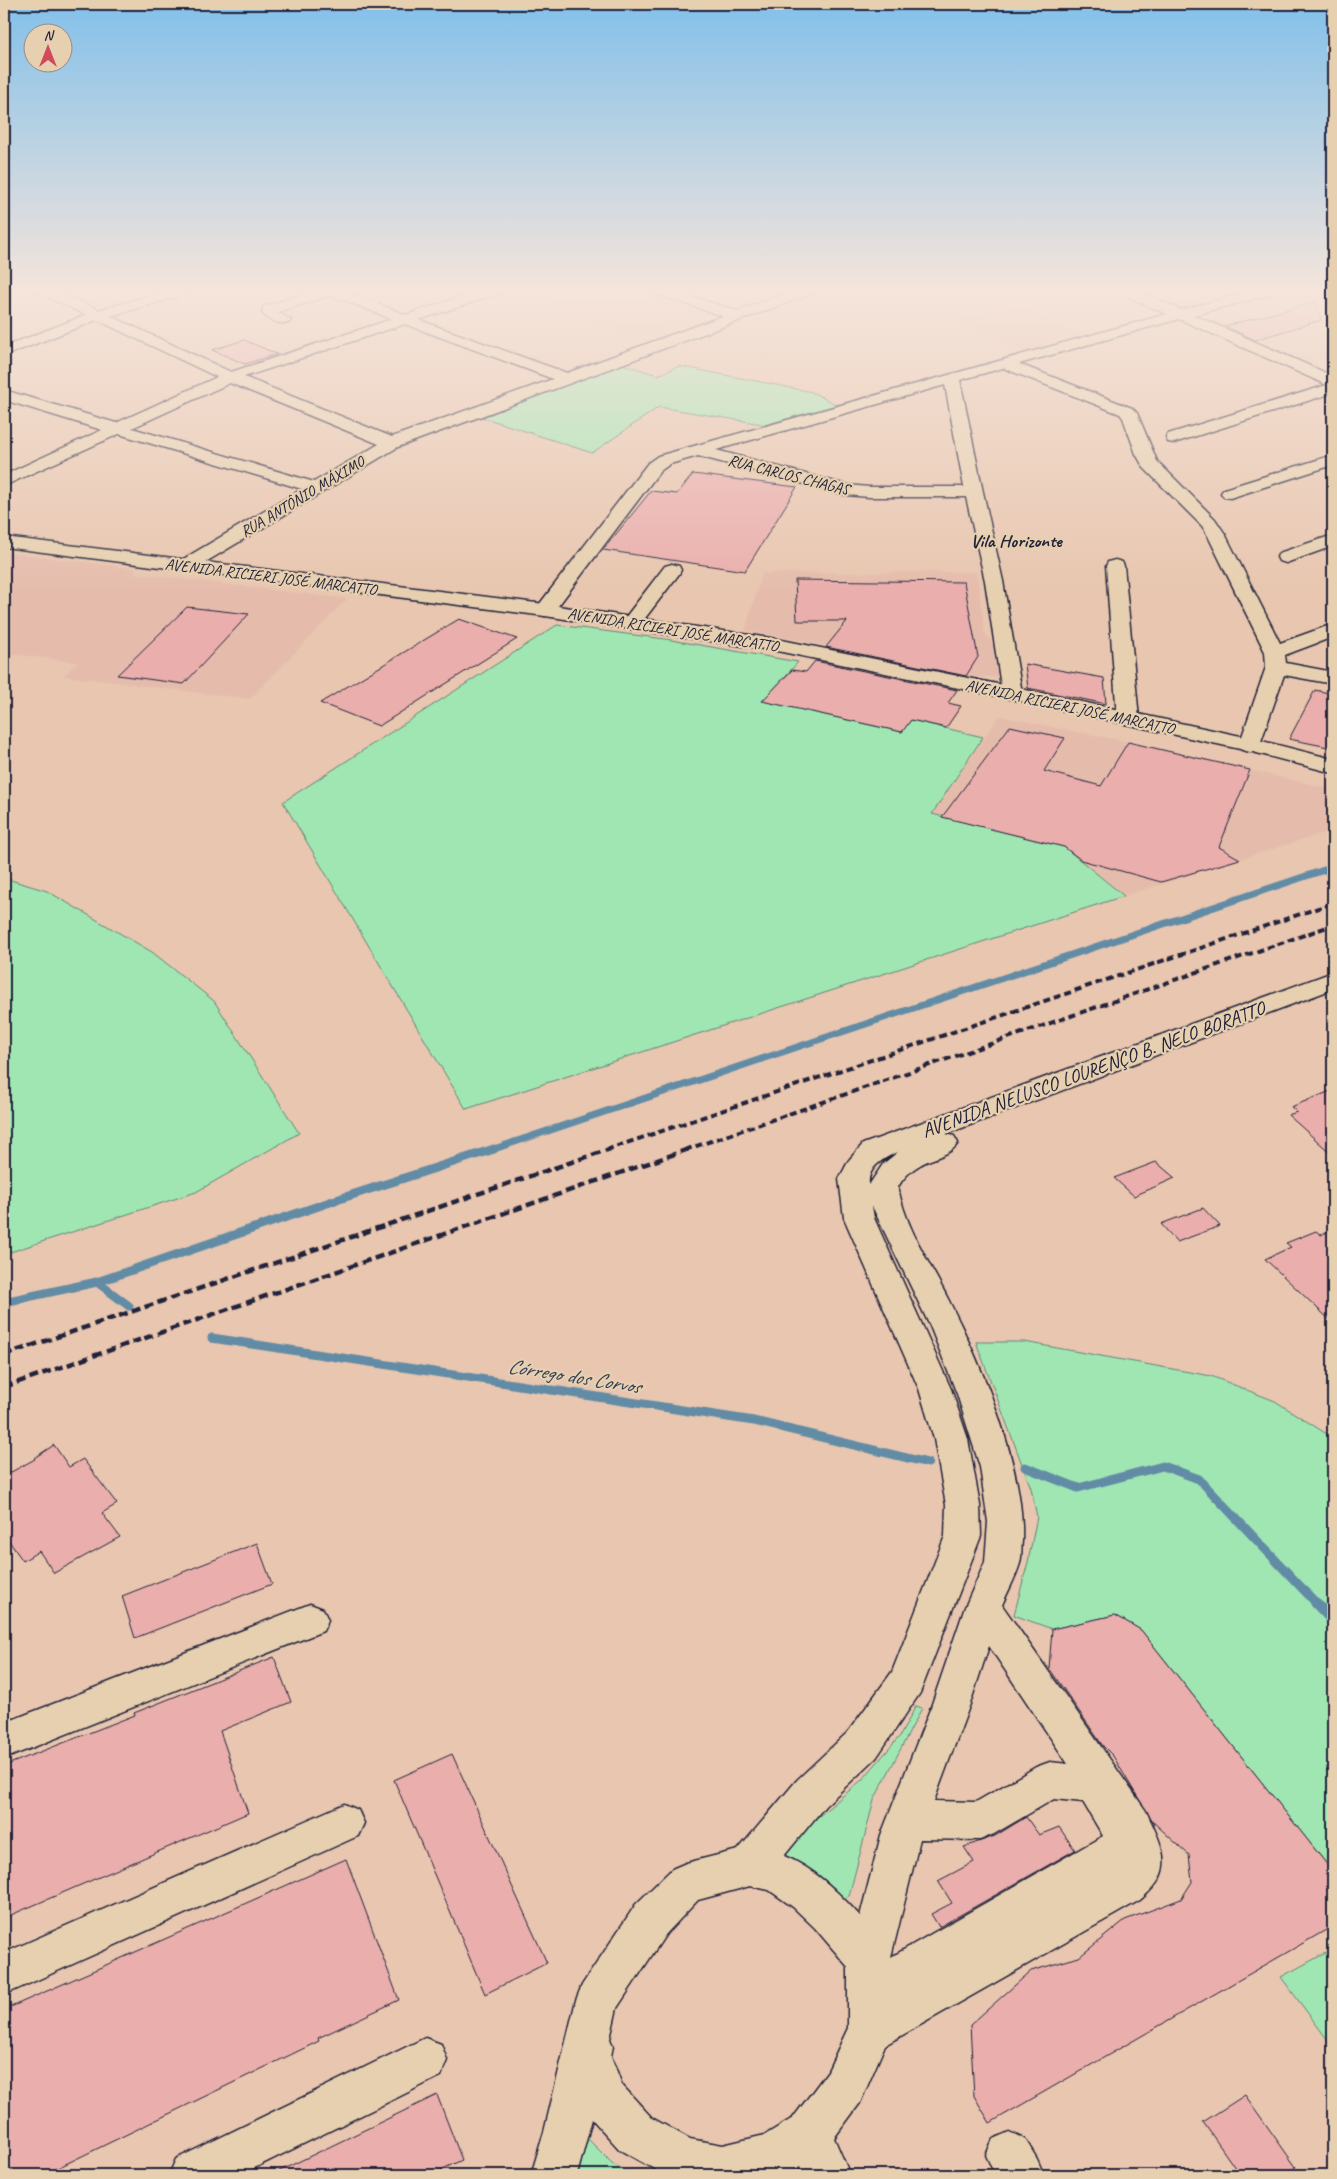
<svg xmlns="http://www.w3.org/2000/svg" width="1337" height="2179" viewBox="0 0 1337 2179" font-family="Caveat,sans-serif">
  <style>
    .built { fill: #e5bcac }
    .green { fill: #a0e6b3; stroke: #618477 }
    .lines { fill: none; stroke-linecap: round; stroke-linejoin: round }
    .stream-far2 { stroke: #628ca6; stroke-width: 7 }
    .stream-far1 { stroke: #628ca6; stroke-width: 9 }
    .stream { stroke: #628ca6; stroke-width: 11 }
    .building { fill: #eaaeac; stroke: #22223b }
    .minor-casing { stroke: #22223b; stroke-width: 3 }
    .major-casing { stroke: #22223b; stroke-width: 3 }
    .minor { fill: #e7d0b0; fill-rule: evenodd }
    .major { fill: #e7d0b0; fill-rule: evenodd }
    .rail-far1 { stroke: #22223b; stroke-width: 4; stroke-dasharray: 7 4; stroke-linecap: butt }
    .rail { stroke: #22223b; stroke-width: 4.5; stroke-dasharray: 9 4.5; stroke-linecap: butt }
    .labels { text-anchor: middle; stroke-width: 4.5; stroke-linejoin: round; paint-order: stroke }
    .far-street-label { font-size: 16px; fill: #22223b; stroke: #e7d0b0 }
    .far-quarter-label { font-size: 19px; font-weight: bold; fill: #22223b; stroke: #e7d0b0 }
    .street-label { font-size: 20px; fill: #22223b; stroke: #e7d0b0 }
    .water-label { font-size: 21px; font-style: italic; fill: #323c56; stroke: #e7d0b0 }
  </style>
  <rect width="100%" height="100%" fill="#e8c6af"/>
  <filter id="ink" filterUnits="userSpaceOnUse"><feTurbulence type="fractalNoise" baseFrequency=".02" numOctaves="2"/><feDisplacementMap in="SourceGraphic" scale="10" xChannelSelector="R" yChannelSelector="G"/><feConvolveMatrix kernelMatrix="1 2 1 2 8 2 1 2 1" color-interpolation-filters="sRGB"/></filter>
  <g filter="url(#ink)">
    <path class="built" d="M516,288H639L716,314L715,316L706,315L639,338L507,290Z
      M1131,288H1258L1178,309Z
      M1020,306L1081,337L1023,353L958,318Z
      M4,552L137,569L133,573L347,599L250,699L64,676L77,662L4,653Z
      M976,572L985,633L992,642L998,672L996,677H976L845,649L745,631L762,573Z
      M999,716L1128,742L1331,789L1333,787V830L1124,896L1063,847L932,814Z"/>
    <path class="green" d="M622,364L658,375L679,366L812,392L837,405L768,425L659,407L592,453L482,417Z
      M557,625L665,639L798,662L763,701L902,732L911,720L983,737L932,814L1064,847L1124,896L466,1109L283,802Z
      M4,878L47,891L152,952L214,1001L299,1133L196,1192L4,1254Z
      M976,1342H1024L1211,1376L1275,1401L1333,1438V1872L1141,1630L1115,1615L1052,1629L1014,1615L1028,1562L1037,1517L1031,1488Z
      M916,1706L922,1708L874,1800L849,1896L837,1901L773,1855L863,1779L900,1736Z
      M1333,1949V2047L1281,1977Z
      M588,2139L613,2164L632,2175H568L577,2143Z"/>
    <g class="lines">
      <path class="stream-far2" d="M491,1150L1333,867"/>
      <path class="stream-far1" d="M97,1282L129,1306
        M4,1302L97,1282L333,1201L494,1149
        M212,1338L754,1421L928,1463
        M1025,1467L1078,1488L1163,1466L1199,1479L1317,1604"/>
      <path class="stream" d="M1316,1603L1333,1621"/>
    </g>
    <path class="building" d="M1316,302L1321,320L1255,340L1225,326Z
      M244,340L277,354L245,364L212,350Z
      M693,474L797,487L745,571L603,550L651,491L677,494Z
      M795,580L964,582L978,657L966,676L826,647L847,621H797Z
      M187,607L249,614L184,684L117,675Z
      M459,619L517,639L379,726L320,703Z
      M815,661L957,690L948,703L961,706L946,728L911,720L902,732L762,701L792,670L806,672Z
      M1025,664L1104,678L1106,704L1028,688Z
      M1315,690L1333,694V748L1289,739Z
      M1010,726L1065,738L1044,771L1101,786L1128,742L1250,770L1219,847L1240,859L1161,882L1081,860L1064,847L942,817Z
      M1333,1090V1155L1288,1115L1297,1112L1291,1107Z
      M1156,1162L1175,1178L1134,1196L1114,1178Z
      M1203,1208L1220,1226L1177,1242L1161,1224Z
      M1333,1229V1323L1265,1259L1291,1247L1286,1243L1316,1231L1321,1235Z
      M54,1445L69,1467L83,1459L117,1504L102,1513L120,1537L54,1573L39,1551L23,1561L4,1534V1476L35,1459L34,1458Z
      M257,1543L272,1584L135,1638L122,1596Z
      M1115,1615L1141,1630L1333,1872V1926L990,2123L974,2096L970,2025L1031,1971L1079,1957L1125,1920L1181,1899L1192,1882L1189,1855L1152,1821L1113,1756L1103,1746L1049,1668L1052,1629Z
      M274,1657L291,1702L220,1731L248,1813L4,1918V1766L135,1715L134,1713Z
      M452,1754L547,1963L485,1994L394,1780Z
      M1026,1817L1039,1835L1059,1827L1075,1850L939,1927L931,1914L952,1903L938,1881L974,1862L964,1847L995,1836Z
      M346,1859L399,2000L318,2038L319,2041L43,2175H4V2010Z
      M437,2095L462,2160L430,2175H271Z
      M1245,2095L1296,2167L1283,2175H1240L1203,2122Z"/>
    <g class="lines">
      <g class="minor-casing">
        <path id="minor" d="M33,288H51L99,310L177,288H198L196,291L111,316L231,372L392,319L331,295L278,312L291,320L289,323C280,325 268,320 262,313L263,307L320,288H338L406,315L488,288H508L506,291L419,320L567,373L723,316L647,291L645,288H665L737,311L802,288H821L819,291L398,447L194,569L187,571L180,569L178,565L180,561L302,489L119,434L4,486V475L102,430L4,400V390L116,423L217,377L97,320L4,356V347L86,315L35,291ZM405,324L553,379L392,437L244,377ZM230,383L379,444L314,482L132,428Z
          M1113,288H1131L1181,310L1263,288H1284L1282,291L1194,315L1333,376V393L1174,443L1168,442L1166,438L1168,434L1327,385L1179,319L1019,364L1132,408L1137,413L1157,461L1215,519L1225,534L1280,643L1333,624V637L1285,655L1286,663L1333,672V684L1284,675L1258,750L1250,752L1242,750L1239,745L1266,667L1265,652L1207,534L1202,526L1144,468L1136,454L1123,418L1120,414L1003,368L960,380L983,492L1003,581L1022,693L1019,697L1012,699L1005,697L1002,693L985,581L966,497H869L846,495L698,456L670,464L660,471L552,614L545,616L538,614L535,610L648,463L658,456L1167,314L1115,291ZM945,385L964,487H869L847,485L716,450Z
          M1333,455V465L1230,498L1224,497L1221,493L1224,489Z
          M1333,535V546L1286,563L1279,561L1277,557L1279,553Z
          M1115,560L1122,562L1124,566L1139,718L1136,723L1128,724L1120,723L1117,718L1106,566L1108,562Z
          M672,564L679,566L681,570L679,574L639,626L632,628L625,626L622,622L625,618L665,566Z
          M1333,972V989L946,1134L954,1136L958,1143C950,1156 933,1157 920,1165C911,1170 903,1178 898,1187C905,1226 929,1262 947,1297C981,1363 1025,1466 1022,1541C1021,1548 1022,1556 1020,1563C1016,1577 1008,1591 1002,1605L1146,1811C1155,1832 1171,1856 1159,1879C1155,1887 1147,1894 1140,1900L885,2045L860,2103L834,2138L850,2175H804L800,2166L785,2175H665L620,2150L592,2119L577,2175H531L544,2132L576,2000L582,1985L636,1904L672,1869L686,1863L738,1850L797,1780L848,1732L892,1672L945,1536L946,1505L934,1439L919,1389L844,1218L839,1179L849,1160L863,1144ZM898,1152L883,1164L869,1185C867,1167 884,1158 898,1152ZM872,1206L930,1326L957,1394L980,1467L988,1522L985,1562L965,1607L932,1704L881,1835L860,1916C838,1892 814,1868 784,1856L825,1806L876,1758L920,1693L981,1536L980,1505L968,1439L951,1389L874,1218ZM989,1646L1068,1764L1050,1762L1036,1767L976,1802L934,1801L970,1704ZM1054,1799L1083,1802L1103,1836L891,1957L920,1839L980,1840L994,1834ZM750,1886L769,1890L793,1907L815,1928L848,1967V2028L828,2071L793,2118L765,2135L723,2145L690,2139L652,2118L622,2085L611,2056L613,2046L610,2039L617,2008L666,1934L698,1900Z
          M310,1604L323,1609L328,1620L323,1631L4,1759V1723Z
          M344,1804L358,1810L364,1823L358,1836L4,1995V1953Z
          M425,2038L441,2044L447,2060L441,2076L240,2175H169L176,2159Z
          M1009,2132L1025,2139L1037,2159L1044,2175H995L986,2155L993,2139Z"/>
      </g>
      <g class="major-casing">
        <path id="major" d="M4,537L545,604L777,639L1012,687L1250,738L1333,759V773L1249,751L1012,699L777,651L545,616L4,547Z"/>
      </g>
      <use href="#minor" class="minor"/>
      <use href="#major" class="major"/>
      <path class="rail-far1" d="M606,1150L1333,903
        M685,1150L1333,925"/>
      <path class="rail" d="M4,1355L610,1149
        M4,1387L689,1149"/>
    </g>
  </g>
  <linearGradient id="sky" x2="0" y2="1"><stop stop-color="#83c0ea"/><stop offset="0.49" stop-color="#f5e5db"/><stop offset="1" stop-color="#f5e5db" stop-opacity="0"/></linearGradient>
  <rect width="1337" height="593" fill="url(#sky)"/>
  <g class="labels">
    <g class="far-street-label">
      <text transform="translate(789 474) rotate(14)" y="6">RUA CARLOS CHAGAS</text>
      <text transform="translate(302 496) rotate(-31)" y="6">RUA ANTÔNIO MÁXIMO</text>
      <text transform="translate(271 576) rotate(7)" y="6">AVENIDA RICIERI JOSÉ MARCATTO</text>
      <text transform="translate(673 629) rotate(9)" y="6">AVENIDA RICIERI JOSÉ MARCATTO</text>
      <text transform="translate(1070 706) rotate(12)" y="6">AVENIDA RICIERI JOSÉ MARCATTO</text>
    </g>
    <g class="far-quarter-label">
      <text x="1016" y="547">Vila Horizonte</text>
    </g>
    <g class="street-label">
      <text transform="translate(1093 1069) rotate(-20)" y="7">AVENIDA NELUSCO LOURENÇO B. NELO BORATTO</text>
    </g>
    <g class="water-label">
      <text transform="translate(574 1376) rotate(9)" y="7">Córrego dos Corvos</text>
    </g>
  </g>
  <rect width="1337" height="2179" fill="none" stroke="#e7d0b0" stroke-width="20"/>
  <rect x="10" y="10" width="1317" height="2159" fill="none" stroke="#22223b" stroke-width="2" filter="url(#ink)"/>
  <g transform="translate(48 48)"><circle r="24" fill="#e7d0b0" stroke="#988a81"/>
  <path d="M0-4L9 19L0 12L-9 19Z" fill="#d1495b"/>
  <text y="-8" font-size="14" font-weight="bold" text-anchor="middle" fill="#22223b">N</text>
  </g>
</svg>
